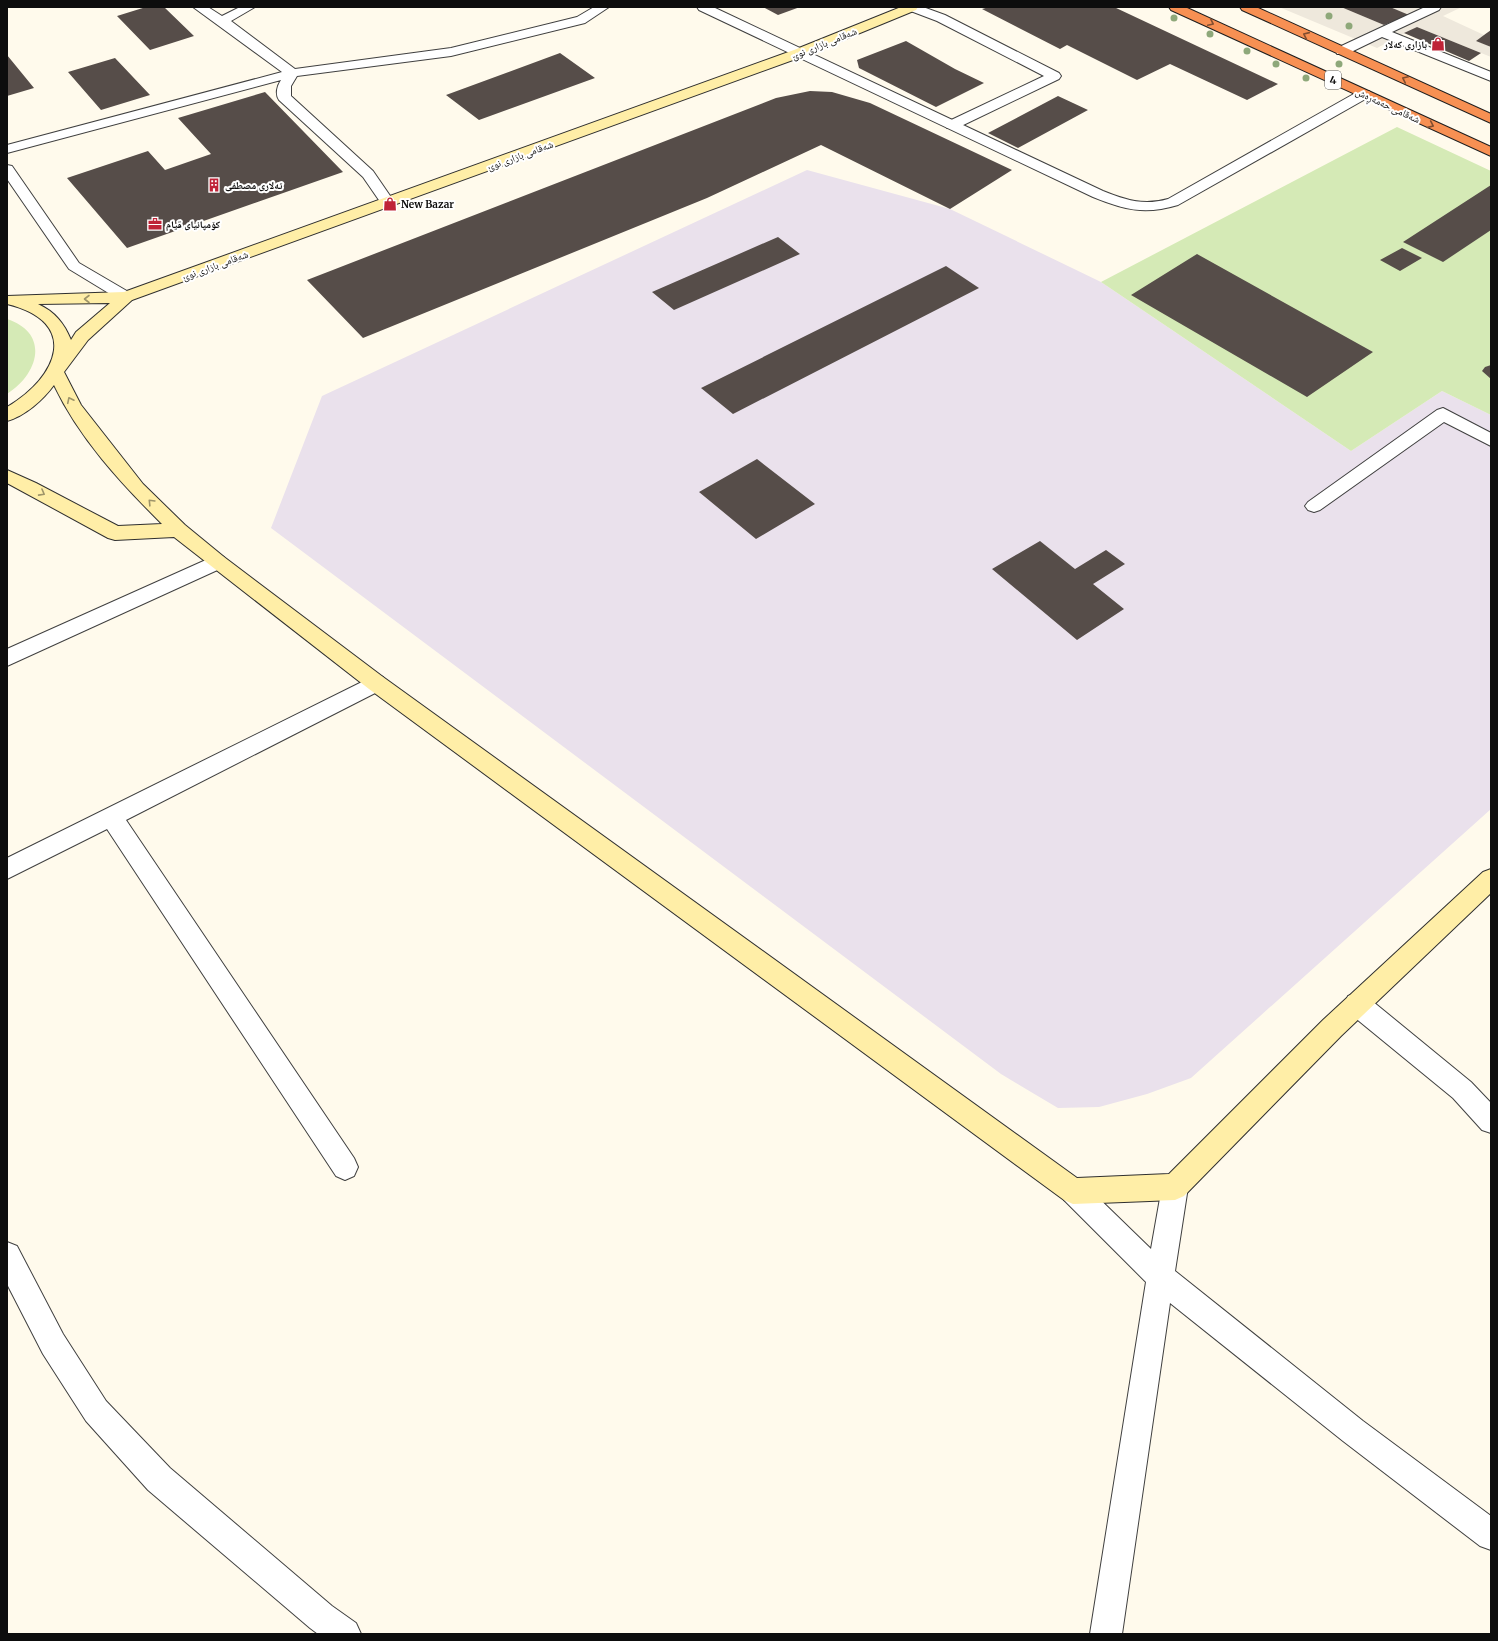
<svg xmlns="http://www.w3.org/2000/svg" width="1498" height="1641" viewBox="0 0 1498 1641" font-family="Merriweather,'Noto Naskh Arabic',serif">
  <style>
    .industrial { fill: #eae1ec }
    .green { fill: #d5eab6 }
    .plaza { fill: #eee8dc }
    .building { fill: #564d49 }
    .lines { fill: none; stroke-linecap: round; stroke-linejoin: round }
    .lane-casing { stroke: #404040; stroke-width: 2 }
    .street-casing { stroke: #404040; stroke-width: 2 }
    .secondary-casing { stroke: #2f2f2f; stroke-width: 2 }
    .highway-casing { stroke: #1e1e1e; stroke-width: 2 }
    .lane { fill: #fff; fill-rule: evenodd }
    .street { fill: #fff; fill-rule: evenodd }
    .secondary { fill: #ffeea7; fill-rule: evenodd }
    .highway { fill: #f79053; fill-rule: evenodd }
    .tree { fill: #8ea87a }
    .oneway { stroke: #824e30 }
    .oneway2 { stroke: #9e9469 }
    .labels { text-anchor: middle; stroke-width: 4; stroke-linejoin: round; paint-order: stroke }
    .far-street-label { font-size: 10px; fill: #0d0d0d; stroke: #fff }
    .far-poi-label { font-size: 10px; font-weight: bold; fill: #0d0d0d; stroke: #fff; text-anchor: start }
    .shield { fill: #fff; stroke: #565656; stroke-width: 1 }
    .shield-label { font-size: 11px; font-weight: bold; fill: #0d0d0d }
  </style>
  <rect width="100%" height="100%" fill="#fffaec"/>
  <path class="industrial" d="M807,170L950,209L1101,282L1351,451L1442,391L1491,415V809L1191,1078L1147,1094L1099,1107L1058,1108L1031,1092L1001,1074L271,528L322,396Z"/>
  <path class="green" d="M1397,127L1491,171V415L1442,391L1351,451L1101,282Z
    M7,319C50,333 39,374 7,394Z"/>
  <path class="plaza" d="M1279,7H1341L1384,25L1408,15L1390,7H1416L1420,9L1424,7H1462L1443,16L1484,35L1477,41L1491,47V57L1417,27L1377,48Z"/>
  <path class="building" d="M146,7H164L194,36L150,50L117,16Z
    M763,7H800L778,15Z
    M989,7H1114L1278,84L1247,100L1170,64L1137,80L1067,45L1060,49L982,9Z
    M1341,7H1390L1409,15L1384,25Z
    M1417,27L1481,53L1469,61L1404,33Z
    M1491,30V47L1476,41L1484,35Z
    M906,41L955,69L984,83L936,107L859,68L857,60Z
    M560,53L595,78L479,120L446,95Z
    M7,55L34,88L7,96Z
    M115,58L150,95L101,110L68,72Z
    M810,91L832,92L870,103L1012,170L950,209L821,145L707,198L363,338L307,280L776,98Z
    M265,92L343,172L127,248L67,178L148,151L165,170L211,154L178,118Z
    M1058,96L1088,110L1018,148L988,133Z
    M1491,185V230L1443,262L1403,242Z
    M778,237L800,254L674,310L652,292Z
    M1402,248L1422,258L1400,271L1380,260Z
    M1197,254L1373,352L1307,397L1131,295Z
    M946,266L979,288L733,414L701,388Z
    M1491,365V379L1482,371L1485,367Z
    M757,459L815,504L756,539L699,492Z
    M1040,541L1075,569L1106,550L1125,564L1093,584L1124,609L1077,640L992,569Z"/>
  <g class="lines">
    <g class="lane-casing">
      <path id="lane" d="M906,7H923L945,15L1059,73L1061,76L1059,79L957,128H947L945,125L947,122L1044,76L937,21L908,10Z
        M1443,408L1491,433V446L1444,422L1320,510L1314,512L1308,510L1305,506L1308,502L1437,410Z"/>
    </g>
    <g class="street-casing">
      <path id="street" d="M193,7H208L222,16L240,7H255L231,21L295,69L451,48L577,17L594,7H609L585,23L451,56L297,76L291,86V96L373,171L395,203L393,206H383L363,177L279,100C275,94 277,86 281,80L7,153V145L282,72Z
        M697,7H713L1103,191C1125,200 1144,206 1168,199L1359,91H1369L1371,94L1369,97L1178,205C1145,215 1125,210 1093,197L699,10Z
        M1425,7H1441L1439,10L1392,32L1491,72V81L1382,37L1347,54H1337L1336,51L1337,48Z
        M7,165L12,166L79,263L132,294L134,297L132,300H120L69,269L7,179Z
        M217,555L224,557L226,562L224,567L7,666V649Z
        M376,675L383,677L386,683L383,689L126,820L354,1158L358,1167L354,1176L345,1180L336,1176L107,829L7,879V858Z
        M1357,993L1366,996L1471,1082L1491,1103V1133L1482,1130L1453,1098L1348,1012L1345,1004L1348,996Z
        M1175,1174L1184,1178L1188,1187L1175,1271L1363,1421L1491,1516V1550L1480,1546L1343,1441L1170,1303L1122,1634H1090L1146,1282L1064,1200L1060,1191L1064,1182L1073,1178L1082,1182L1151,1249L1162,1187L1166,1178Z
        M7,1242L17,1246L63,1334L106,1401L170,1468L332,1606L356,1623L361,1634H318L310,1628L148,1490L86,1421L43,1354L7,1284Z"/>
    </g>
    <g class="secondary-casing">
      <path id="secondary" d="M901,7H918L916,10L804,56L132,300L88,340L64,372L81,405L143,484L185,525L224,557L383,677L1077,1178L1169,1174L1323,1020L1483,872L1491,869V893L1341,1036L1184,1196L1175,1200L1073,1204L1064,1200L369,689L174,537L115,540L108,538L7,483V470L36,483L118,526L162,524C121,483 79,438 54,385C43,400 25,416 7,421V407C58,377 81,322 7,304V296L124,292L794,50ZM110,303L76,332L71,340C64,323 55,312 38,304Z"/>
    </g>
    <g class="highway-casing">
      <path id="highway" d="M1169,7H1185L1491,147V156L1171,10Z
        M1240,7H1256L1491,114V123L1242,10Z"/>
    </g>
    <use href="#lane" class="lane"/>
    <use href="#street" class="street"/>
    <use href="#secondary" class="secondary"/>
    <use href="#highway" class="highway"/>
  </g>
  <g class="tree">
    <circle cx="1329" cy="16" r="3.5"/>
    <circle cx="1174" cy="18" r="3.5"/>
    <circle cx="1349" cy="26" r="3.5"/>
    <circle cx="1210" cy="34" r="3.5"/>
    <circle cx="1247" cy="51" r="3.5"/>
    <circle cx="1276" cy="64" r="3.5"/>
    <circle cx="1339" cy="64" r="3.5"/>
    <circle cx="1306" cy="78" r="3.5"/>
  </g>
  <defs><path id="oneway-chevron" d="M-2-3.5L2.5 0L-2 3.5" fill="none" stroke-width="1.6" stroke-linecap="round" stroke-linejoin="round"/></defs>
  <g class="oneway">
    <use href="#oneway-chevron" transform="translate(1211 23) rotate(25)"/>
    <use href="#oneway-chevron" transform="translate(1306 35) rotate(-156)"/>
    <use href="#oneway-chevron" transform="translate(1405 79) rotate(-155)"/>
    <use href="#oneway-chevron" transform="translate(1431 125) rotate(24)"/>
  </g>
  <g class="oneway2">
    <use href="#oneway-chevron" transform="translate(87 299) rotate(-180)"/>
    <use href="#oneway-chevron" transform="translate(70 400) rotate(-116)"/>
    <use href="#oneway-chevron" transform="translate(42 493) rotate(29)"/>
    <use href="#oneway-chevron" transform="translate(151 502) rotate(-134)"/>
  </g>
  <defs>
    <g id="shop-bare" transform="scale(1.08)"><path d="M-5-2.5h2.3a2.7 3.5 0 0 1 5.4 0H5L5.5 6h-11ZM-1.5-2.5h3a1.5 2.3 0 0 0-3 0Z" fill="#bf2337" stroke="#fff" stroke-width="2.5" paint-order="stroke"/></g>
    <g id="building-bare" transform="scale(1.08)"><path d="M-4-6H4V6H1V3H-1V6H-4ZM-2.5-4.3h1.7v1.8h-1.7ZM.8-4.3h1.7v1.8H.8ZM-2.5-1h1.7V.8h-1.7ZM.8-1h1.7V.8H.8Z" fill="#bf2337" stroke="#fff" stroke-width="2.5" paint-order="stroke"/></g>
    <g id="office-bare" transform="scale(1.08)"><path d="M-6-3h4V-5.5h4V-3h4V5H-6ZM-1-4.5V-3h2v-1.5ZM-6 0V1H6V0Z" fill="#bf2337" stroke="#fff" stroke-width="2.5" paint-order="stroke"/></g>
  </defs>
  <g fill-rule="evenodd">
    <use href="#shop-bare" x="1438" y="44"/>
    <use href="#building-bare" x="214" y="185"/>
    <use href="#shop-bare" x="390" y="204"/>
    <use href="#office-bare" x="155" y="224"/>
  </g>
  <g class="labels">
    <g class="far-street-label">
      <text transform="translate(824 43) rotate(-22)" y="4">شەقامی بازاری نوێ</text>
      <text transform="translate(1388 105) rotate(25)" y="4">شەقامی حەمەڕەش</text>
      <text transform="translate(520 155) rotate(-20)" y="4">شەقامی بازاری نوێ</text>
      <text transform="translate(215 265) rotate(-20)" y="4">شەقامی بازاری نوێ</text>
    </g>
    <g class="far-poi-label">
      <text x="1427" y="48" text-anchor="end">بازاری کەلار</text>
      <text x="225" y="189">تەلاری مصطفی</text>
      <text x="401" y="208">New Bazar</text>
      <text x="166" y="228">کۆمپانیای قیام</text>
    </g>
    <rect class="shield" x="1325" y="71" width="16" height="18" rx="3"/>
    <g class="shield-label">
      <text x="1333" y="84">4</text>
    </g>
  </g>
  <rect width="1498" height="1641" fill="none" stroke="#0d0d0d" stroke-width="16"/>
</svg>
